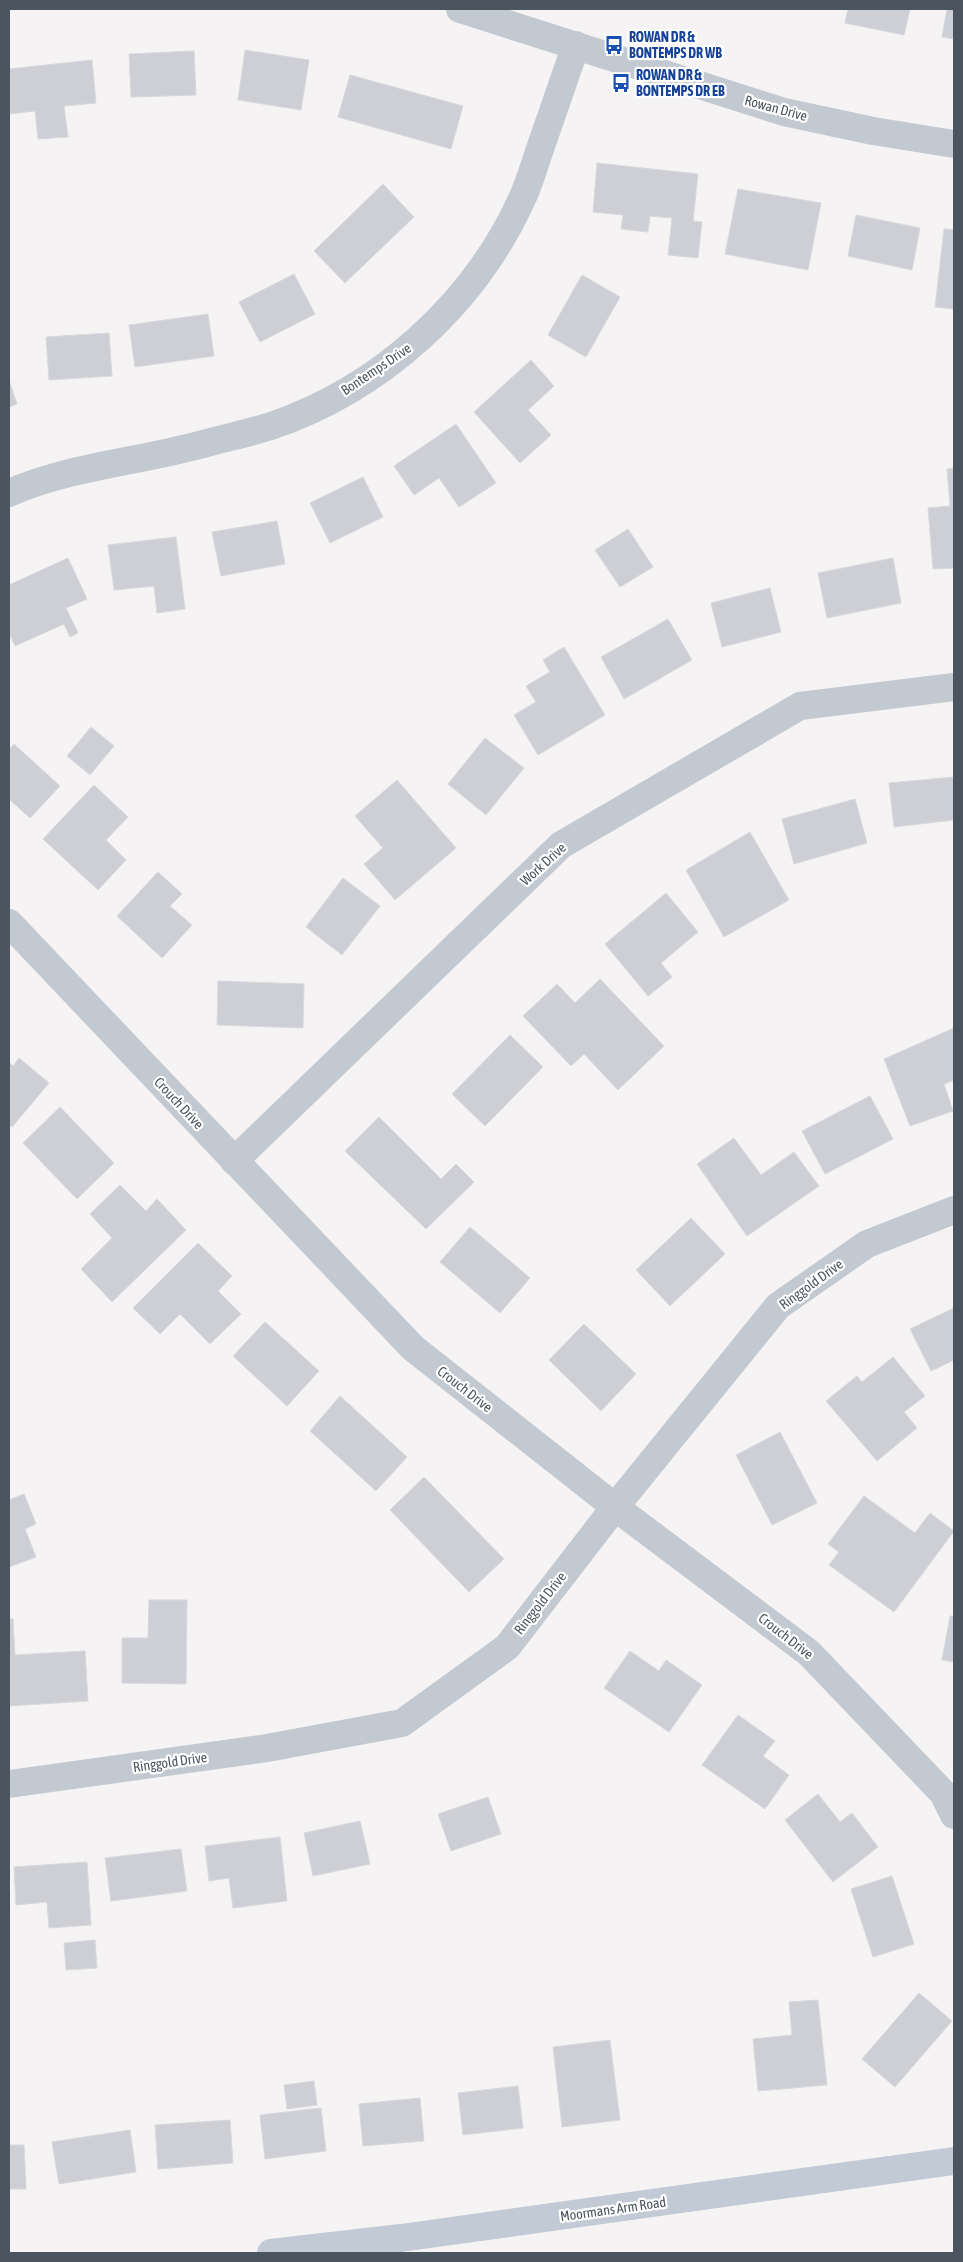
<svg xmlns="http://www.w3.org/2000/svg" width="963" height="2262" viewBox="0 0 963 2262" font-family="'Asap Condensed',sans-serif">
  <style>
    .building { fill: #cdcfd5; stroke: #d7d9dd }
    .lines { fill: none; stroke-linecap: round; stroke-linejoin: round }
    .street { stroke: #c2c9d0; stroke-width: 28 }
    .secondary { stroke: #c2cad5; stroke-width: 28 }
    .labels { text-anchor: middle; stroke-width: 4.5; stroke-linejoin: round; paint-order: stroke }
    .transit-label { font-size: 14px; font-weight: bold; fill: #164399; stroke: #fff; text-anchor: start }
    .street-label { font-size: 14px; fill: #4b555f; stroke: #fff }
  </style>
  <rect width="100%" height="100%" fill="#f5f3f3"/>
  <path class="building" d="M848,9H910L904,35L845,23Z
    M947,9H954V39L942,37Z
    M245,50L309,60L301,110L238,100Z
    M194,51L196,95L131,97L129,54Z
    M92,60L96,103L64,106L68,137L38,139L35,111L10,114L9,69Z
    M350,75L463,106L451,149L338,117Z
    M597,163L698,174L693,221L702,222L698,258L668,255L672,218L650,216L648,232L621,229L623,215L593,212Z
    M383,184L414,217L345,283L314,251Z
    M738,189L821,203L808,270L725,254Z
    M856,215L920,228L912,270L848,256Z
    M944,229L954,230V309L935,307Z
    M294,274L315,314L260,342L239,302Z
    M582,275L620,297L586,357L548,335Z
    M208,314L214,356L135,367L129,325Z
    M109,333L112,376L49,380L46,337Z
    M531,360L554,386L528,410L551,435L520,463L474,412Z
    M9,380L17,404L9,407Z
    M456,424L496,483L459,507L439,478L414,495L394,466Z
    M954,468V568L933,569L928,508L950,506L947,469Z
    M363,477L383,517L330,543L310,503Z
    M277,521L285,564L221,576L212,532Z
    M628,529L653,567L620,587L595,550Z
    M176,537L185,609L157,613L154,586L114,590L108,545Z
    M68,558L87,599L66,608L78,633L70,637L64,624L15,646L9,633V585Z
    M893,558L901,603L827,618L818,573Z
    M770,588L781,632L722,647L711,603Z
    M668,619L692,660L624,699L601,657Z
    M564,647L605,715L538,755L514,715L536,702L526,686L550,672L543,660Z
    M91,727L114,746L90,775L67,756Z
    M485,738L524,768L486,815L448,784Z
    M14,744L60,786L30,818L9,799V750Z
    M954,777V820L894,827L889,783Z
    M397,780L456,848L395,900L364,864L383,848L355,816Z
    M94,785L128,817L106,840L126,860L98,890L43,839Z
    M855,799L867,843L794,864L782,819Z
    M750,832L789,900L724,937L686,870Z
    M158,872L182,894L170,906L192,925L162,958L117,916Z
    M343,878L380,906L342,955L306,927Z
    M666,893L698,932L661,963L672,977L648,996L605,944Z
    M600,979L664,1046L618,1090L584,1054L571,1066L523,1016L557,984L575,1003Z
    M218,981L304,984L303,1028L217,1025Z
    M954,1028V1080L944,1084L953,1111L910,1126L884,1059Z
    M510,1035L543,1067L485,1126L452,1094Z
    M19,1058L49,1083L12,1127L9,1125V1062L13,1066Z
    M870,1096L893,1139L825,1174L802,1131Z
    M60,1107L114,1163L77,1199L23,1143Z
    M379,1117L441,1179L456,1164L474,1182L426,1229L345,1151Z
    M734,1138L761,1175L794,1152L819,1186L747,1236L697,1164Z
    M120,1185L146,1211L157,1199L186,1230L112,1302L81,1269L112,1238L90,1214Z
    M691,1218L725,1254L670,1306L636,1270Z
    M470,1227L530,1278L500,1313L440,1262Z
    M198,1243L232,1276L218,1291L241,1314L210,1344L180,1314L160,1334L133,1308Z
    M954,1308V1360L931,1371L910,1329Z
    M265,1322L319,1371L287,1406L233,1356Z
    M584,1324L636,1374L601,1411L549,1360Z
    M893,1357L925,1396L904,1412L917,1428L877,1461L826,1401L857,1376L862,1382Z
    M340,1396L407,1457L376,1491L310,1431Z
    M780,1432L817,1503L772,1525L736,1455Z
    M424,1477L504,1559L469,1592L390,1510Z
    M24,1494L36,1524L25,1529L36,1557L9,1567V1500Z
    M864,1496L915,1533L930,1513L954,1531L894,1612L829,1565L839,1552L828,1544Z
    M149,1600H187L186,1684L122,1683V1638H148Z
    M950,1616H954V1662L942,1660Z
    M9,1619H13L15,1655L85,1651L88,1701L9,1706Z
    M630,1651L659,1671L666,1660L702,1685L669,1732L604,1688Z
    M738,1715L775,1741L763,1756L789,1775L765,1809L702,1765Z
    M818,1794L840,1822L852,1813L878,1847L833,1882L785,1820Z
    M488,1797L501,1834L451,1851L438,1814Z
    M360,1821L370,1864L313,1876L304,1833Z
    M280,1837L287,1901L233,1908L229,1878L209,1881L205,1846Z
    M181,1849L187,1891L111,1901L105,1858Z
    M87,1862L91,1925L49,1928L47,1902L16,1905L14,1867Z
    M892,1876L914,1944L873,1957L851,1889Z
    M95,1940L97,1968L66,1970L64,1943Z
    M919,1993L952,2021L895,2087L862,2059Z
    M818,2000L827,2085L758,2091L753,2039L792,2035L789,2002Z
    M610,2040L620,2120L562,2127L553,2047Z
    M314,2081L317,2105L287,2109L284,2085Z
    M518,2086L523,2128L463,2135L458,2093Z
    M420,2098L424,2141L363,2146L359,2104Z
    M321,2108L326,2151L265,2159L260,2115Z
    M230,2120L233,2163L158,2169L155,2125Z
    M130,2130L136,2172L59,2184L52,2142Z
    M9,2145H24L26,2189H9Z"/>
  <g class="lines">
    <path class="street" d="M460,9L784,112L873,131L954,144
      M9,493C71,466 138,462 203,444C225,438 249,433 271,426C380,389 473,305 521,201C529,185 534,166 540,149C552,115 564,80 576,45
      M9,923L413,1348L615,1507L809,1653L943,1793L954,1815
      M234,1161L561,845L800,706L954,687
      M9,1784L267,1748L402,1723L507,1647L615,1507L778,1306L867,1244L954,1210"/>
    <path class="secondary" d="M271,2253L401,2238L954,2161"/>
  </g>
  <defs>
    <g id="bus-bare" transform="scale(1.5)"><path d="M-5-6H5V4H4V6H2V4H-2V6H-4V4H-5ZM-3.5-4V0h7V-4ZM-3.5 1.2v1.5H-2V1.2ZM2 1.2v1.5H3.5V1.2Z" fill="#1a4fb4" stroke="#fff" stroke-width="2.5" paint-order="stroke"/></g>
  </defs>
  <g fill-rule="evenodd">
    <use href="#bus-bare" x="614" y="45"/>
    <use href="#bus-bare" x="621" y="83"/>
  </g>
  <g class="labels">
    <g class="transit-label">
      <text x="629" y="42">ROWAN DR &amp;<tspan x="629" dy="16">BONTEMPS DR WB</tspan></text>
      <text x="636" y="80">ROWAN DR &amp;<tspan x="636" dy="16">BONTEMPS DR EB</tspan></text>
    </g>
    <g class="street-label">
      <text transform="translate(776 108) rotate(15)" y="5">Rowan Drive</text>
      <text transform="translate(376 369) rotate(-34)" y="5">Bontemps Drive</text>
      <text transform="translate(543 864) rotate(-42)" y="5">Work Drive</text>
      <text transform="translate(179 1103) rotate(47)" y="5">Crouch Drive</text>
      <text transform="translate(811 1284) rotate(-36)" y="5">Ringgold Drive</text>
      <text transform="translate(465 1389) rotate(38)" y="5">Crouch Drive</text>
      <text transform="translate(540 1603) rotate(-52)" y="5">Ringgold Drive</text>
      <text transform="translate(786 1636) rotate(38)" y="5">Crouch Drive</text>
      <text transform="translate(170 1762) rotate(-8)" y="5">Ringgold Drive</text>
      <text transform="translate(613 2209) rotate(-8)" y="5">Moormans Arm Road</text>
    </g>
  </g>
  <rect width="963" height="2262" fill="none" stroke="#4b555f" stroke-width="20"/>
</svg>
